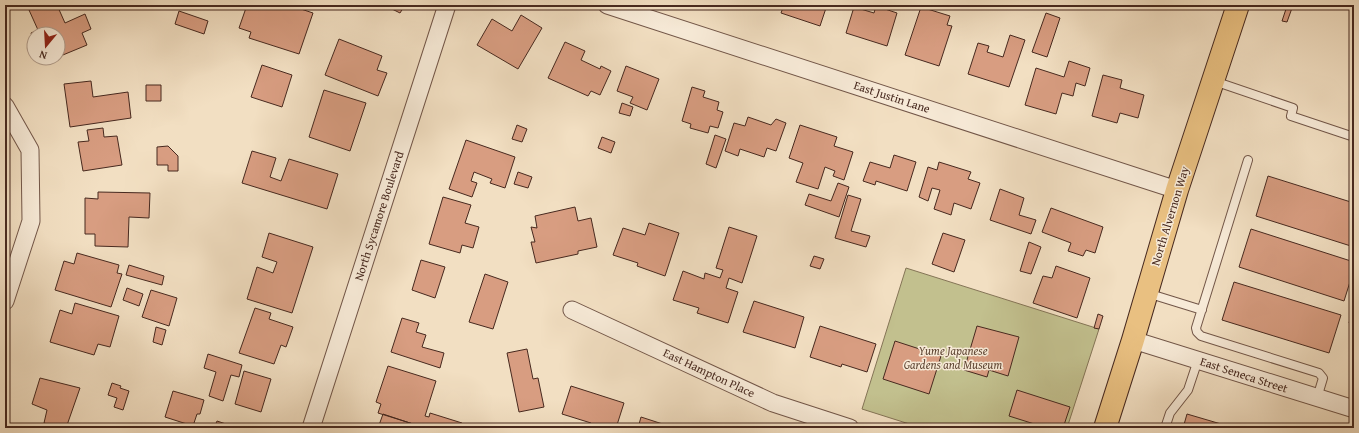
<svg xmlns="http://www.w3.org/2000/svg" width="1359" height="433" viewBox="0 0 1359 433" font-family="'Gentium Book Plus',serif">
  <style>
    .green { fill: #c2c08e; stroke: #847456 }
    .building { fill: #d89d81; stroke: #47291f }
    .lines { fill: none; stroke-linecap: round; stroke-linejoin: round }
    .lane-casing { stroke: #725648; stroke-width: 10 }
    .street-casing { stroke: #725648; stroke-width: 19 }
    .primary-casing { stroke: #47291f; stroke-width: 24 }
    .lane { stroke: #f7ead7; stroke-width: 8 }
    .street { stroke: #f7ead7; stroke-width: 17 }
    .primary { stroke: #e9c081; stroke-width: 22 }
    .labels { text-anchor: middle; stroke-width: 3; stroke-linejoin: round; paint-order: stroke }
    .street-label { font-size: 12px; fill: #47291f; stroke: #f7ead7 }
    .park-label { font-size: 12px; font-style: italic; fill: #604735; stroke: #f7ead7 }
  </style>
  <rect width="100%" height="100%" fill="#f2dfc2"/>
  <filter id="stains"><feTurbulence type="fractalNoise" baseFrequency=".005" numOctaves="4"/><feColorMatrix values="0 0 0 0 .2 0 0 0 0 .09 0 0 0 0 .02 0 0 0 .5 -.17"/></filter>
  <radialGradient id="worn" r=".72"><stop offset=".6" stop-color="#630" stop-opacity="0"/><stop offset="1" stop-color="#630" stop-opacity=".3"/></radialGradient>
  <path class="green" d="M906,268L1099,329L1067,428H922L862,409Z"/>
  <path class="building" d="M40,5H57L65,23L85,14L91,29L82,33L87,45L58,57V34H34V41L31,33L38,30L29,10Z
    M247,5H289L313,13L299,54L249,38L251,32L239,28Z
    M384,5H405L400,13Z
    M784,5H827L820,26L781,13Z
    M876,6L897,13L887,46L846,33L854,7L874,13Z
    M1287,6L1292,8L1287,22L1282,21Z
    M921,7L950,16L947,25L952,26L939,66L905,55Z
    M179,11L208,21L204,34L175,24Z
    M1046,13L1060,18L1047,57L1032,52Z
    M521,15L542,28L518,69L477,45L492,19L512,31Z
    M1010,35L1025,40L1009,87L968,74L978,43L989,46L987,52L1003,57Z
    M339,39L382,56L377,70L387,73L378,96L325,75Z
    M565,42L585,51L581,60L600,69L601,66L611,71L600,95L591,91L588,96L548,78Z
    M1069,61L1090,68L1085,86L1076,83L1073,96L1062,93L1056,114L1025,105L1036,68L1064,77Z
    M262,65L292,75L282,107L251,97Z
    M626,66L659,79L647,110L630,103L633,97L617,91Z
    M1103,75L1122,80L1120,88L1144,95L1138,118L1120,113L1117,123L1092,116Z
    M91,81L93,97L128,92L131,118L70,127L64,84Z
    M146,85H161V101H146Z
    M692,87L705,91L703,97L719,102L717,110L723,112L718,128L710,126L708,133L690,128L691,124L682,121Z
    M324,90L366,103L350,151L309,137Z
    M622,103L633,107L630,116L619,113Z
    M748,117L771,125L776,119L786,123L776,151L767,148L764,157L740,149L738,156L725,151L734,123L745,126Z
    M517,125L527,129L522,142L512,139Z
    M800,125L837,137L834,146L853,152L844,180L833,176L835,171L825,167L818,189L796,182L803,163L789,158Z
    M103,128L104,137L117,136L122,165L83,171L78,142L89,141L87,130Z
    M715,135L726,139L716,168L706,164Z
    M602,137L615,142L611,153L598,148Z
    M466,140L515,157L505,188L490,183L492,179L474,172L471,181L477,183L472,197L449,189Z
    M168,146L178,156V171H168V165H157V147Z
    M252,151L276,158L270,177L281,181L289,159L338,174L327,209L242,183Z
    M894,155L916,162L907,191L876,181L875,185L863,181L870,162L890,168Z
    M939,162L971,172L968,179L980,183L971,209L954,203L951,215L934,209L940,190L932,188L928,201L919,197L928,167L937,170Z
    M518,172L532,177L528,188L514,184Z
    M1268,176L1354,203V247L1256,216Z
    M838,183L849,187L839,217L805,205L809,194L831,201Z
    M1000,189L1024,198L1019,215L1036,220L1031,234L990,220Z
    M98,192L150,193L149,218L129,217L128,247L95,246V234H85V198L98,199Z
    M848,195L861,199L851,231L870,236L866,247L835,238Z
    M443,197L471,205L465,223L479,227L473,248L462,245L460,253L429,244Z
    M575,207L578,221L591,218L597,247L578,251V254L536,263L531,242H535L531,227L537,228L535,216Z
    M1051,208L1103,227L1095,253L1086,250L1083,256L1068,251L1071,243L1042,232Z
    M649,223L679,233L665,276L637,266L638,263L613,255L623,228L645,235Z
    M729,227L757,236L742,283L729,278L726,288L738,292L728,323L697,313L699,308L673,300L683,271L704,279L705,273L720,278L723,270L716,268Z
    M1251,229L1354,262V269L1344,301L1239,267Z
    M269,233L313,247L292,313L247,299L257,267L273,273L277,262L262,257Z
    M943,233L965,240L954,272L932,264Z
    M1029,242L1041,247L1031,274L1020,271Z
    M77,253L119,265L117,273L122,274L111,307L55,290L64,261L74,264Z
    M814,256L824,259L820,269L810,266Z
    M421,260L445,267L435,298L412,290Z
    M129,265L164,276L162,285L126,275Z
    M1056,266L1090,278L1077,318L1033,303L1043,276L1052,278Z
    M485,274L508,282L493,329L469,322Z
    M1234,282L1341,315L1329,353L1222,320Z
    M127,288L143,294L139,306L123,300Z
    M151,290L177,298L169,326L142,317Z
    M754,301L804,317L795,348L743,332Z
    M75,303L119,316L110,347L98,344L94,355L50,342L60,310L72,314Z
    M1354,305V324L1349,323Z
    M255,308L271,313L269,319L293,327L286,347L281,345L274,364L239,353Z
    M1098,314L1103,316L1099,329L1094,328Z
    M402,318L419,323L416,332L426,335L422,347L444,353L440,368L391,352Z
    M820,326L876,344L867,372L842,364L841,367L810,357Z
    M977,326L1019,337L1008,376L989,370L987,377L964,370Z
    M156,327L166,330L162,345L153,342Z
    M895,341L941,356L929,394L883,379Z
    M527,349L533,379L538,378L544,407L519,412L507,353Z
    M208,354L242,365L239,377L231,375L223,401L209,396L216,372L204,368Z
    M388,366L436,381L425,416L429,417L430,413L462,423L460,428H426L378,413L381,404L376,402Z
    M244,371L271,379L261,412L235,404Z
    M40,378L80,388L66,428H62L44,423L47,410L32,404Z
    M112,383L121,386L120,388L129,391L123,410L114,407L117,398L108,395Z
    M571,386L624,403L616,428H589L591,423L562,414Z
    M1017,390L1070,407L1063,428H1047L1009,416Z
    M173,391L204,400L200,414H197L193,426L165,417Z
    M383,414L422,427V428H378Z
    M1187,414L1221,424L1219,428H1183Z
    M641,417L675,428H638Z
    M217,421L238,428H214Z"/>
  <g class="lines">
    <g class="lane-casing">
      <path id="lane" d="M1214,81L1293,108L1291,116L1354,137
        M1248,160L1196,328L1197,332L1201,336L1319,373L1323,378L1317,398
        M1147,293L1202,310
        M1165,428L1170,413L1188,390L1198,360"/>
    </g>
    <g class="street-casing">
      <path id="street" d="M607,5L1177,190
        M5,106L30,150L31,221L5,301
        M572,310L773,403L850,428
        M1133,340L1354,409
        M311,428L447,5"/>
    </g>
    <g class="primary-casing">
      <path id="primary" d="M1105,428L1133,340L1177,190L1238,5"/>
    </g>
    <use href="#lane" class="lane"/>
    <use href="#street" class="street"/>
    <use href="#primary" class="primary"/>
  </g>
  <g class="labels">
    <g class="street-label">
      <text transform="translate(892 97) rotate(18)" y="4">East Justin Lane</text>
      <text transform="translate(379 216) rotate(-72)" y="4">North Sycamore Boulevard</text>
      <text transform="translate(1170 216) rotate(-73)" y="4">North Alvernon Way</text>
      <text transform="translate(709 373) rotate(25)" y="4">East Hampton Place</text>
      <text transform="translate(1244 375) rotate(18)" y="4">East Seneca Street</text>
    </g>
    <g class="park-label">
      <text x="953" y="355">Yume Japanese<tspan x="953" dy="14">Gardens and Museum</tspan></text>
    </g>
  </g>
  <rect width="1359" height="433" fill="none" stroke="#f2dfc2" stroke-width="20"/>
  <rect x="6" y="6" width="1347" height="421" fill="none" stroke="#47291f" stroke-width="2"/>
  <rect x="10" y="10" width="1339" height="413" fill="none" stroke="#47291f"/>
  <g transform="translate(46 46) rotate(198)"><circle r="19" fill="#f7ead7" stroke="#b19d8d"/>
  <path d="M0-3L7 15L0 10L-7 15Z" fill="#8f2418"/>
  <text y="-6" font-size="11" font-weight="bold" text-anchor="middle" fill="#47291f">N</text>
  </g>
  <rect width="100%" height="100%" filter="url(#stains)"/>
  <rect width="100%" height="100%" fill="url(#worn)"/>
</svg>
